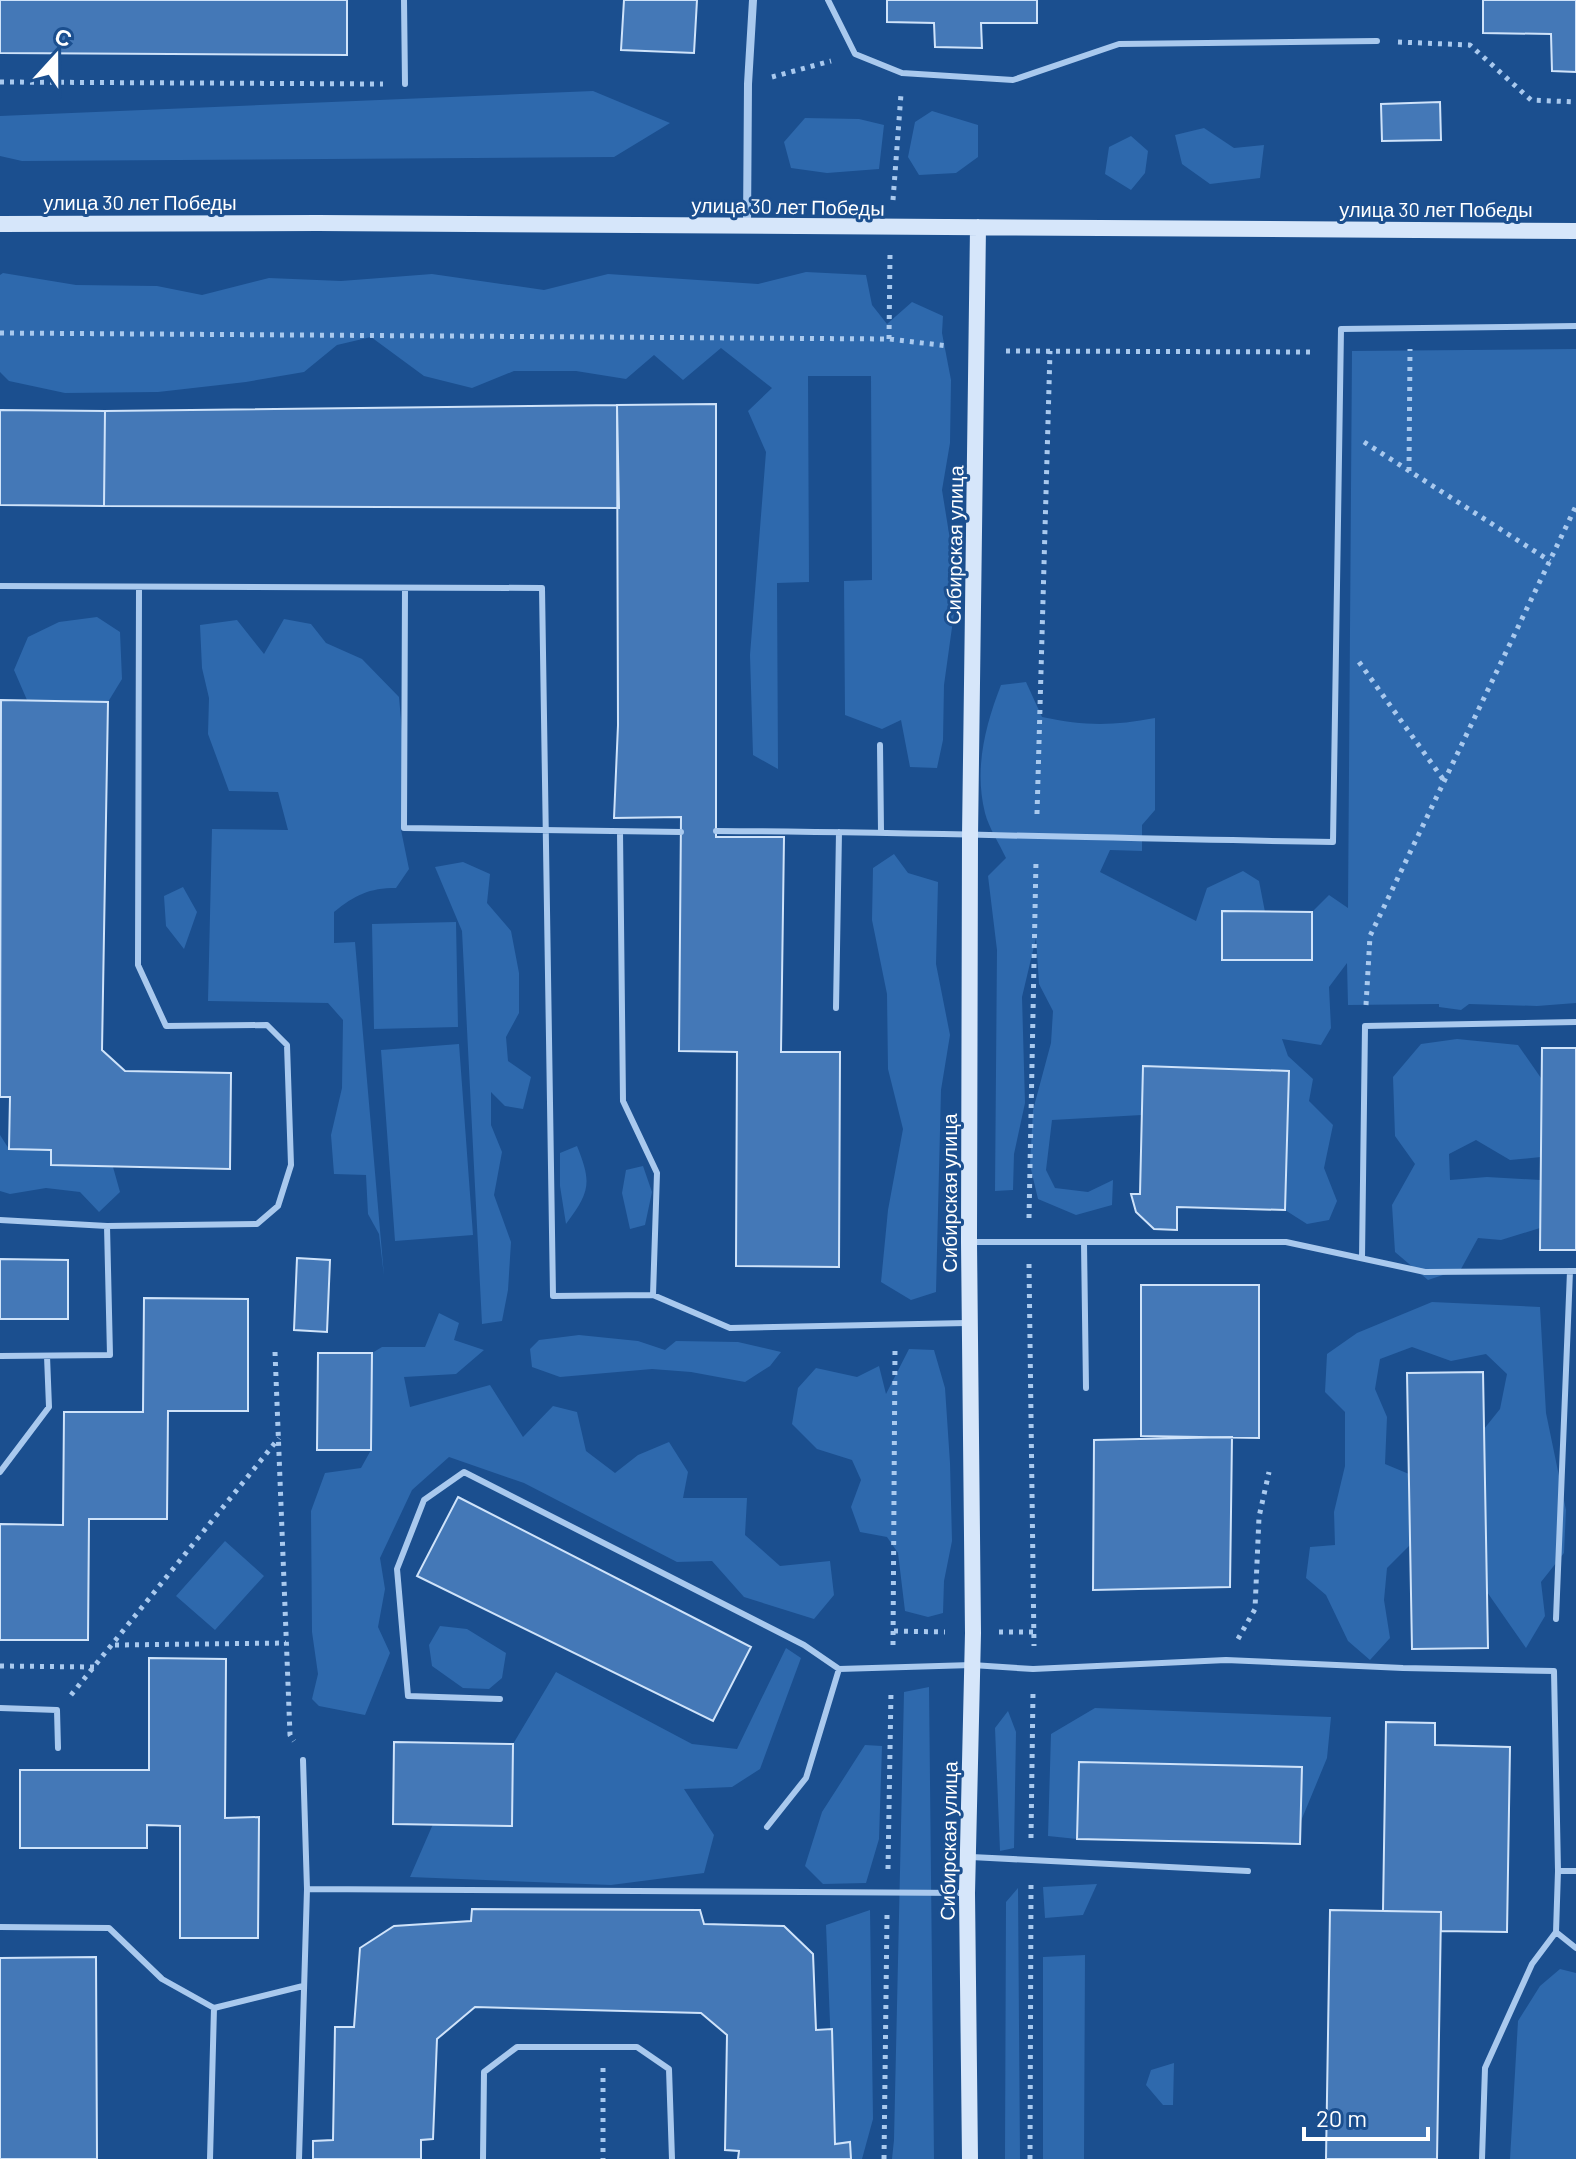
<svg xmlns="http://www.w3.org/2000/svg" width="1576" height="2159" viewBox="0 0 1576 2159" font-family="Barlow,sans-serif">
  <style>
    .green { fill: #2e69ad }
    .building { fill: #4478b7; stroke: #cfe3fa; stroke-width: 2 }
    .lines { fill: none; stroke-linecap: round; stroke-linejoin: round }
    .path { stroke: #a9c9ee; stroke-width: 5; stroke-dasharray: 4 6; stroke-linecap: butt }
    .lane { stroke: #a9c9ee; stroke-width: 6 }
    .street { stroke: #a9c9ee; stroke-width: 8 }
    .secondary { stroke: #d6e6fa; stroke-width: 16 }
    .labels { text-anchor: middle; stroke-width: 6; stroke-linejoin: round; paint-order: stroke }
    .street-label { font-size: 20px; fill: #fff; stroke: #1b4f8f }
  </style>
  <rect width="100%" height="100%" fill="#1b4f8f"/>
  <path class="green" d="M593,91L670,123L614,157L22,161L0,156V116Z
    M932,111L978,125V157L956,173L919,175L908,157L915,122Z
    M805,118L859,119L884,125L879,169L827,173L791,168L784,142Z
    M1204,128L1234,148L1264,145L1260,178L1210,184L1182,164L1175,135Z
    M1131,136L1148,151L1145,173L1131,190L1105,174L1109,147Z
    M806,272L866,275L872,305L887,324L912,302L943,316L942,333L951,380L950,443L942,490L952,552L954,613L944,685L943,740L937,768L910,767L901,720L882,729L845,715L844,581L872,580L871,376H808L809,582L777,583L778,769L753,755L750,655L766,452L748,411L772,388L721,348L683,380L654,355L626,379L576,371H514L472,388L424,376L371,337L337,345L304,372L246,382L158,392L65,393L9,381L0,372V275L3,273L76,285L157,286L202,295L269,278L341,281L432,274L544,290L608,274L758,284Z
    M1576,349V1003L1537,1006L1469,1004L1461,1010L1439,1007V1004L1348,1005L1347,963L1329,987L1331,1028L1321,1045L1282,1039L1288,1056L1313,1079L1309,1101L1333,1125L1324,1168L1337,1201L1329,1220L1307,1224L1285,1210L1288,1071L1143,1067L1142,1115L1052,1120L1046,1170L1055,1188L1088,1192L1113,1180L1112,1205L1076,1215L1038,1199L1030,1165L1033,1110L1051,1043L1053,1011L1039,984L1036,938L1022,997L1025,1103L1014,1154L1013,1190L995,1191L997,950L988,876L1006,858C999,843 989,828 985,813C974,769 985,726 1001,685L1026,682L1042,717C1084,726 1113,726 1155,718V810L1142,825V851L1110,850L1100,872L1196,921L1207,888L1243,871L1259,881L1265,912L1222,911V960H1312V912L1329,895L1348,908L1352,351Z
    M97,617L120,632L122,679L108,702L27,700L14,670L28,637L59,622Z
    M284,619L311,624L326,643L362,659L399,697L406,776L401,830L409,869L396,888C369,888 355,895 334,912V943L355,942L384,1276L379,1234L368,1214L366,1175L334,1174L331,1135L342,1088L343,1020L328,1003L208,1001L212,829L288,830L278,792L229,791L208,734L209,698L202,668L200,625L237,620L264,654Z
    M894,854L908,873L938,882L936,964L950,1035L941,1090L936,1292L911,1300L881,1282L888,1210L903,1129L888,1069L887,994L872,920L873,868Z
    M463,862L490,874L487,903L511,931L519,973V1013L506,1037L508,1061L531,1077L523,1109L505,1106L491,1092V1125L502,1152L494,1195L511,1242L508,1290L502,1321L482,1324L462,931L435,867Z
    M183,887L197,912L184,949L166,926L164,896Z
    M456,922L458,1027L374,1029L372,924Z
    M1457,1039L1518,1045L1541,1078V1157L1510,1160L1476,1140L1449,1154L1450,1180L1487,1177L1540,1180V1228L1501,1240L1478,1238L1461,1269L1428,1280L1395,1252L1392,1205L1415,1164L1395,1136L1393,1077L1421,1044Z
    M459,1044L473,1235L395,1241L381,1050Z
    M0,1135L9,1149L51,1150V1165L113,1167L120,1192L99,1212L80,1192L46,1188L10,1194L0,1191Z
    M577,1146C592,1183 590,1192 566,1224L560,1186V1153Z
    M643,1166L652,1192L645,1225L630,1229L622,1193L626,1170Z
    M1432,1302L1540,1307L1546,1413L1566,1510L1564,1553L1541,1582L1545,1616L1526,1648L1487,1592L1484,1429L1500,1409L1507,1374L1486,1354L1451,1361L1412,1347L1380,1359L1375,1389L1387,1417L1385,1464L1409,1474L1410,1545L1387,1568L1384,1600L1390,1638L1370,1660L1348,1641L1326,1595L1306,1578L1310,1547L1335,1545L1334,1512L1345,1466V1412L1325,1392L1327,1354L1357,1333Z
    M439,1313L459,1323L454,1340L484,1350L456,1374L404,1377L410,1407L490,1385L523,1437L553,1406L577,1412L586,1451L615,1473L638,1455L669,1442L688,1472L683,1498H747L745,1535L780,1566L830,1561L834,1595L814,1619L744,1597L712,1561L677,1562L524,1483L449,1457L412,1490L380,1558L385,1589L378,1627L390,1653L365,1715L319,1706L312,1699L318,1674L312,1632L311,1511L325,1473L361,1468L371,1450L372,1353L382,1347H425Z
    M579,1335L638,1341L665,1350L676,1341L738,1342L781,1352L770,1366L745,1382L691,1372L652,1369L560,1377L532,1367L530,1349L539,1340Z
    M909,1349L934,1350L945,1388L950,1463L952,1541L944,1581L943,1613L928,1617L905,1611L898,1553L887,1537L860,1532L851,1507L861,1480L852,1460L817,1449L792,1424L798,1388L816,1368L857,1377L879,1366L886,1394Z
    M225,1541L264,1576L215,1630L176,1596Z
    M440,1626L467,1629L506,1653L502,1678L489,1689L463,1688L432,1666L429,1645Z
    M786,1648L801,1658L760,1769L732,1787L684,1789L714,1835L704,1873L611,1885L410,1877L433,1824L511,1825L513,1744L556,1672L692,1744L737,1749Z
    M929,1687L934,2159H892L894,2140L904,1692Z
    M1095,1708L1331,1717L1327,1758L1301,1821V1767L1080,1762L1077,1839L1048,1836L1051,1734Z
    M1008,1711L1016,1732L1014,1848L1000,1851L995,1728Z
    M865,1745L882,1746L879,1839L866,1883L823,1884L805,1866L822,1812Z
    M1097,1884L1083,1915L1045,1918L1043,1887Z
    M1018,1888L1020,2159H1005L1006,1902Z
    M870,1910L873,2119L862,2159H851L850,2142L835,2144L826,1925Z
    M1085,1955L1084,2159H1043V1957Z
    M1560,1969L1576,1973V2159H1510L1518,2021L1540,1986Z
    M1174,2063L1173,2105H1163L1146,2085L1151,2070Z"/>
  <path class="building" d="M0,0H347V55L0,53Z
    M624,0H697L694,53L621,50Z
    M887,0H1037V23H981L982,48L935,47L934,23L887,22Z
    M1483,0H1576V72L1552,71L1551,34L1483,33Z
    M1440,102L1441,140L1382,141L1381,104Z
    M716,404V837H784L781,1052H840L839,1267L736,1266L737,1052L679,1051L681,817L614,818L618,725L617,405Z
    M617,405L619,508L104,506L105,411Z
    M0,410L105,411L104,506L0,505Z
    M1,700L108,702L102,1050L125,1071L231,1073L230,1169L51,1165V1150L9,1149L10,1097H0Z
    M1222,911L1312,912V960H1222Z
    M1542,1048H1576V1250H1540Z
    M1143,1066L1289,1071L1285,1210L1177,1207V1230L1154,1229L1136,1212L1131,1194H1140Z
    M297,1258L330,1260L327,1332L294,1330Z
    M0,1259L68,1260V1319H0Z
    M1141,1285H1259V1438L1141,1436Z
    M144,1298L248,1299V1411H168L167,1519H89L88,1640H0V1524L63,1525L64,1412H143Z
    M318,1353H372L371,1450H317Z
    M1483,1372L1488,1648L1412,1649L1407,1373Z
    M1232,1437L1230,1587L1093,1590L1094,1440Z
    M458,1497L751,1647L713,1721L417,1576Z
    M149,1658L226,1659L225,1818L259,1817L258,1938H180V1826L147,1825V1848H20V1770H149Z
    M1386,1722L1435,1723V1745L1510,1747L1507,1932L1441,1931V1912L1383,1911Z
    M394,1742L513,1744L512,1826L393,1824Z
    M1079,1762L1302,1767L1300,1844L1077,1839Z
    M472,1909L700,1910L704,1924L784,1926L813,1954L816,2030L832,2029L835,2144L850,2142L851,2159H738L739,2151L725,2150L727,2035L701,2013L475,2007L437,2039L433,2139L421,2140V2159H313V2141L333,2140L335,2027H354L360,1948L394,1926L471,1921Z
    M1330,1910L1441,1912L1437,2159H1326Z
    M96,1957L97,2159H0V1958Z"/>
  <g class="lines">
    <path class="path" d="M1398,42L1470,45L1531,100L1576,102
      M772,77L831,61
      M0,82L383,84
      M893,200L901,94
      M0,333L889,339L948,346
      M889,339L890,254
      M1006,351L1316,352
      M1364,442L1550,561
      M1409,471L1410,349
      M1359,662L1445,782
      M1037,814L1050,351
      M1366,1005L1370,936L1576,506
      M1029,1218L1036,860
      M1029,1264L1034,1646
      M275,1352L290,1735L294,1741
      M894,1631L945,1632
      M999,1632H1034
      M1238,1639L1255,1609L1259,1517L1269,1472
      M115,1645L286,1643
      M893,1645L895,1348
      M0,1666L95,1667
      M71,1695L279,1438
      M1031,1838L1033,1692
      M888,1869L891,1691
      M603,2068V2159
      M884,2159L887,1915
      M1030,2159L1031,1884"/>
    <path class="lane" d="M404,0L405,84
      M828,0L855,54L902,73L1013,80L1119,44L1377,41
      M0,586L542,588L553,1296L653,1295L730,1328L967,1323
      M405,588L404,828L681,832
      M880,745L881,831
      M716,831C922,832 1127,839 1333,842L1341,329L1576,326
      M620,832L623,1101L657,1173L653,1295
      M836,1008L839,832
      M0,1220L107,1226L257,1224L278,1206L291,1165L287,1045L267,1025L166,1026L138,965L139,589
      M971,1242H1286L1425,1272L1576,1271
      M1084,1243L1086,1388
      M1362,1258L1365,1026L1576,1022
      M0,1356L110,1355L107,1226
      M0,1472L49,1407L47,1356
      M1556,1619L1570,1271
      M500,1699L408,1696L397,1569L424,1500L464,1472L804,1645L839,1669L972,1665L1033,1669L1226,1660L1403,1668L1554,1671L1558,1871L1556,1932L1532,1964L1485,2068L1482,2159
      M0,1708L57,1710L58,1748
      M767,1827L806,1778L839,1669
      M971,1857L1248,1871
      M1558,1871H1576
      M307,1889L967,1893
      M0,1927L109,1928L162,1979L214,2008L303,1986
      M1556,1932L1576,1948
      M210,2159L214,2008
      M299,2159L307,1889L303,1760
      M483,2159L484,2072L517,2047H637L669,2069L672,2159"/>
    <path class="street" d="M747,226L748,84L753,0"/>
    <path class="secondary" d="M0,224L318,223L1576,231
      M970,2159L967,1893L973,1633L969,1242L970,836L978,227"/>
  </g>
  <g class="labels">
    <g class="street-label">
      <text x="140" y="210">улица 30 лет Победы</text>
      <text transform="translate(788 207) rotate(1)" y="7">улица 30 лет Победы</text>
      <text x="1436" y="217">улица 30 лет Победы</text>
      <text transform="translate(955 545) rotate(-89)" y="7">Сибирская улица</text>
      <text transform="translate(950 1193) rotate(-90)" y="7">Сибирская улица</text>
      <text transform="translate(949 1841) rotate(-89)" y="7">Сибирская улица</text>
    </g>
  </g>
  <g transform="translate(56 56) rotate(21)" stroke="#1b4f8f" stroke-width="6" paint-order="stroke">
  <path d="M0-6L14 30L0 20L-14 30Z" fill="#ffffff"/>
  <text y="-12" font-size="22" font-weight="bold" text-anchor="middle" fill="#ffffff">С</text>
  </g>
  <path d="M1304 2127v12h124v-12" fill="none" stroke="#ffffff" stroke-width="4"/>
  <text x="1316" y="2127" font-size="24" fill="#ffffff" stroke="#1b4f8f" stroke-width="6" paint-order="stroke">20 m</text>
</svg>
